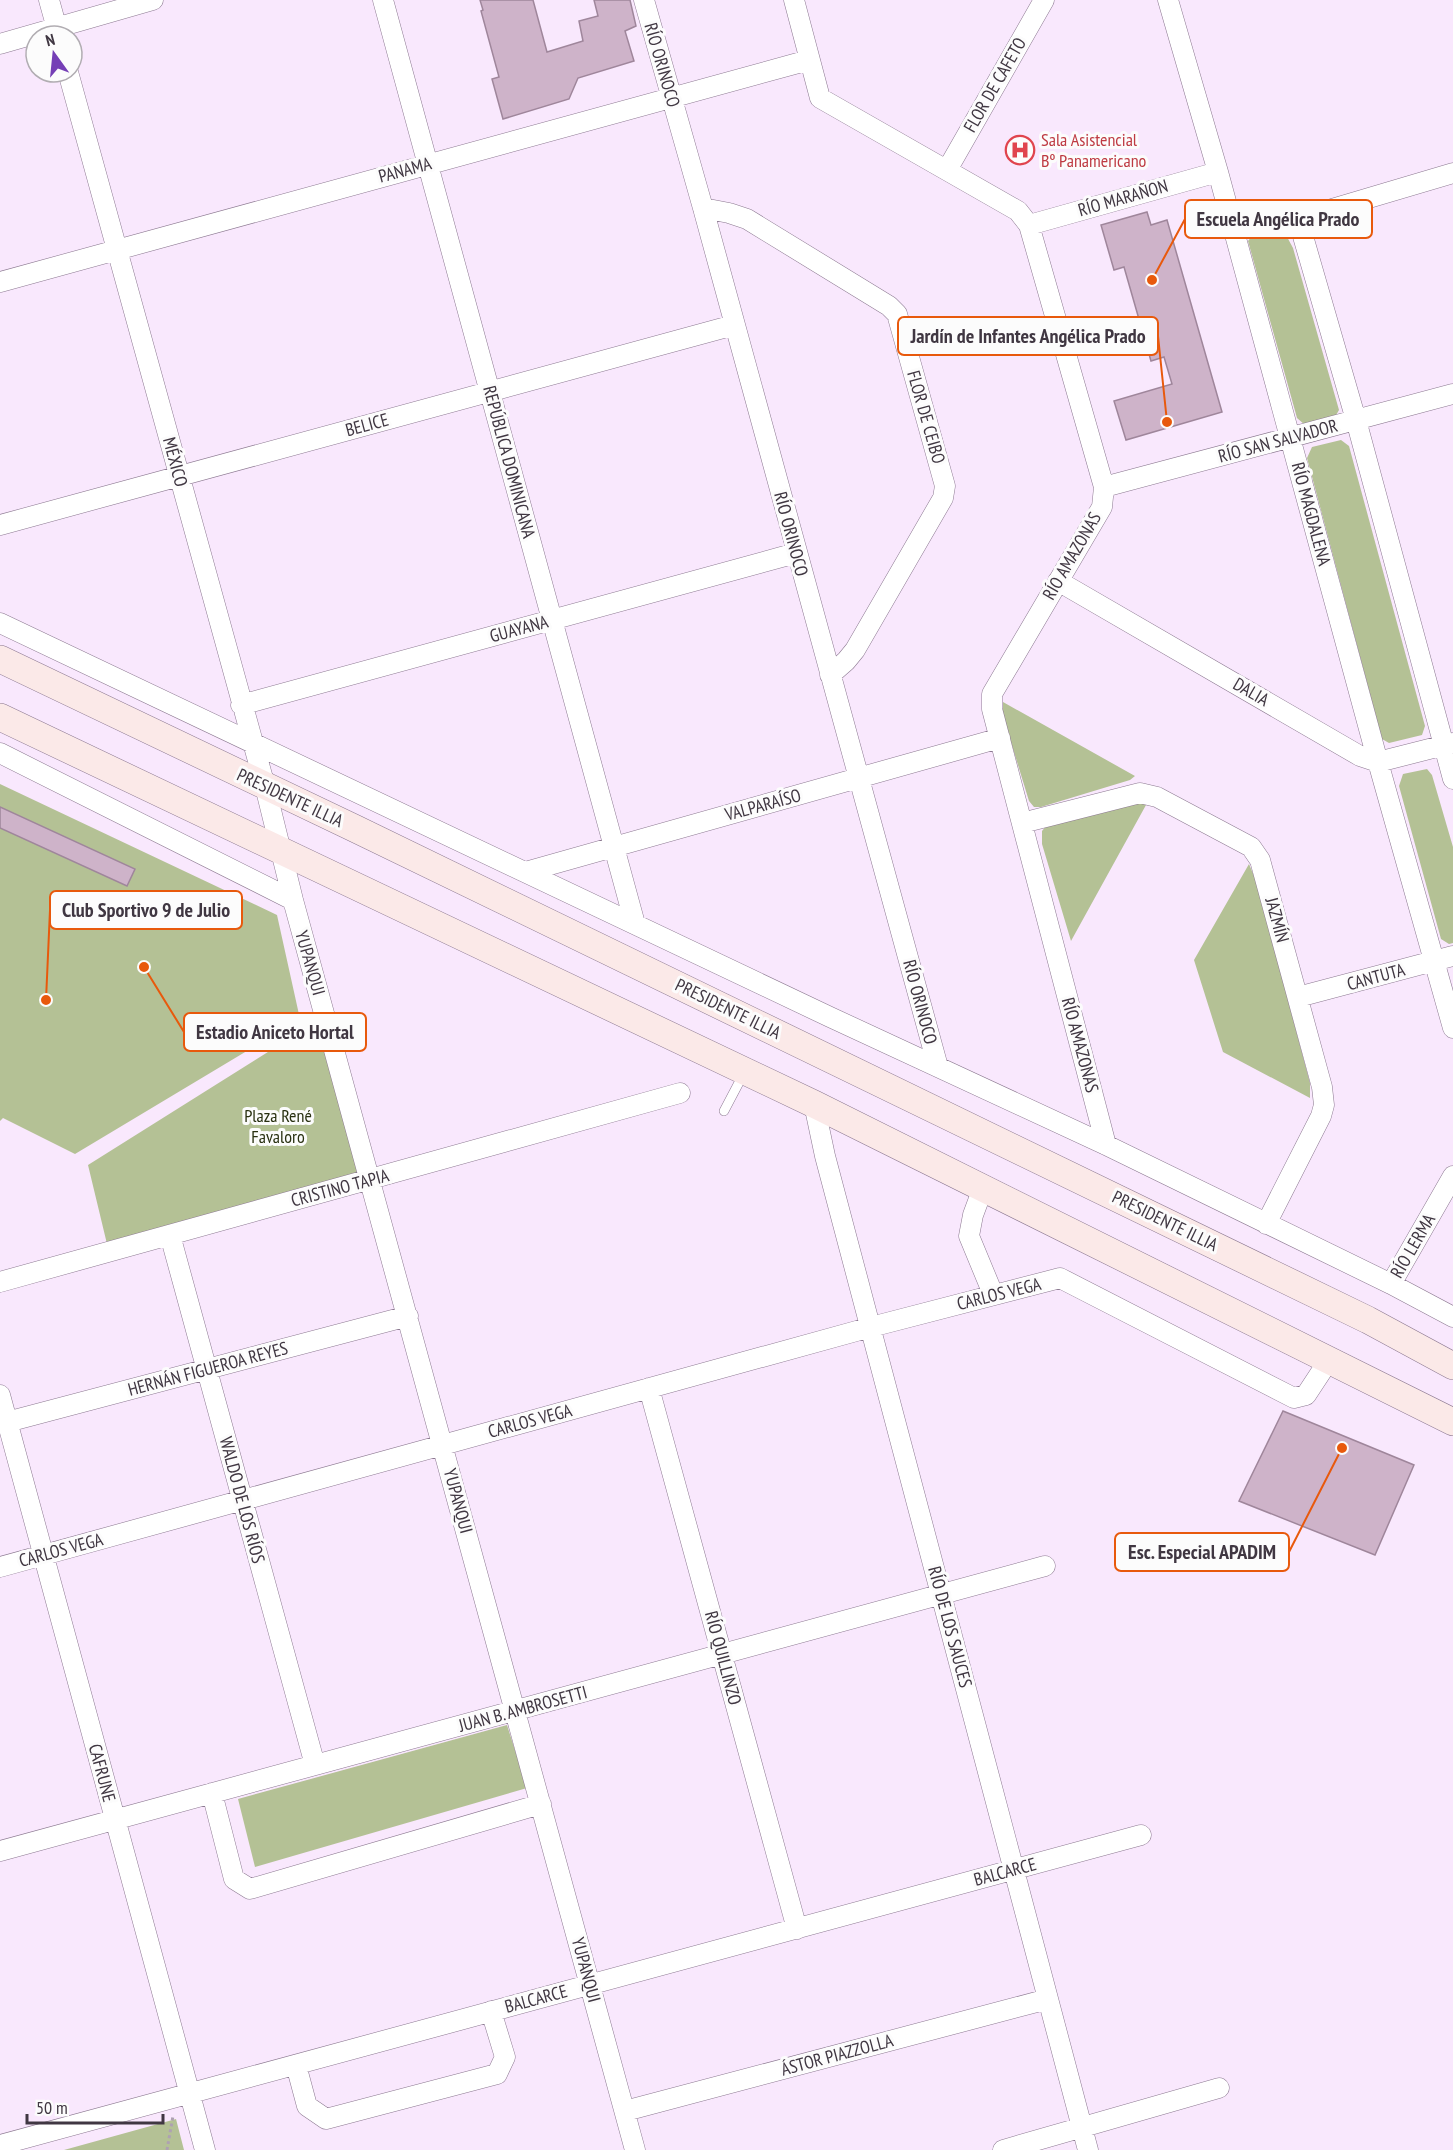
<svg xmlns="http://www.w3.org/2000/svg" width="1453" height="2150" viewBox="0 0 1453 2150" font-family="'PT Sans Narrow',sans-serif">
  <style>
    .green { fill: #b4c195 }
    .building { fill: #ceb3c9; stroke: #9f869b; stroke-width: 1.5 }
    .lines { fill: none; stroke-linecap: round; stroke-linejoin: round }
    .lane-casing { stroke: #8c7991; stroke-width: 10 }
    .street-casing { stroke: #8c7991; stroke-width: 21 }
    .secondary-casing { stroke: #8c7991; stroke-width: 28 }
    .path { stroke: #aea1b2; stroke-width: 3; stroke-dasharray: 3 3; stroke-linecap: butt }
    .lane { stroke: #fff; stroke-width: 9 }
    .street { stroke: #fff; stroke-width: 20 }
    .secondary { stroke: #fbe9e8; stroke-width: 27 }
    .labels { text-anchor: middle; stroke-width: 6; stroke-linejoin: round; paint-order: stroke }
    .street-label { font-size: 18px; fill: #403742; stroke: #fcfcfc }
    .health-label { font-size: 18px; fill: #be3a42; stroke: #fcfcfc; text-anchor: start }
    .park-label { font-size: 18px; fill: #283010; stroke: #fcfcfc }
    .leader { fill: none; stroke: #e8590c; stroke-width: 2 }
    .callout-dot { fill: #e8590c; stroke: #fcfcfc; stroke-width: 2 }
    .callout { fill: #fcfcfc; stroke: #e8590c; stroke-width: 2 }
    .callout-label { font-size: 20px; text-anchor: middle; font-weight: bold; fill: #403742 }
  </style>
  <rect width="100%" height="100%" fill="#f9e8fd"/>
  <path class="green" d="M1256,231L1286,235L1293,248L1339,410L1335,417L1305,425L1297,418L1248,241Z
    M1341,440L1349,446L1425,726L1422,735L1389,743L1382,739L1307,458L1312,447Z
    M1003,702L1135,776L1130,780L1041,807H1034L1029,801L1003,716Z
    M1427,769L1432,775L1453,847V943L1449,944L1441,939L1399,786L1403,774Z
    M0,784L277,915L300,1019L75,1154L3,1118L0,1121Z
    M1132,800L1146,805L1071,941L1042,844V831L1047,825Z
    M1249,864L1257,883L1310,1083V1098L1223,1052L1194,960Z
    M323,1020L363,1176L107,1244L88,1165L314,1023Z
    M507,1725L527,1788L255,1867L238,1799Z
    M176,2119L184,2150H64Z"/>
  <path class="building" d="M480,0H533L547,52L583,41L579,21L598,16L594,0H630L636,26L625,31L634,61L578,78L569,99L503,119L492,79L499,77L481,11L483,10Z
    M1147,212L1151,225L1167,220L1222,412L1126,440L1114,401L1172,384L1164,357L1151,361L1124,267L1114,270L1101,225Z
    M0,807L135,869L127,886L0,828Z
    M1283,1411L1414,1465L1375,1555L1239,1501Z"/>
  <g class="lines">
    <g class="lane-casing">
      <path id="lane" d="M724,1111L744,1073"/>
    </g>
    <g class="street-casing">
      <path id="street" d="M49,0L59,36
        M383,0L635,924
        M644,0L703,208L938,1067
        M794,0L820,98L1018,211L1029,225L1104,487L1102,507L992,694V709L1106,1145
        M1168,0L1218,172L1378,762L1453,1028
        M0,44L153,0
        M68,72L265,786L293,900L635,2150
        M947,170L1044,0
        M703,208L729,213L747,219L889,306L897,314L945,486L943,498L855,650L846,661L830,675
        M1228,208L1274,219H1298L1453,173
        M1298,219L1356,420L1453,779
        M1029,225L1218,172
        M0,282L809,60
        M1104,487L1453,394
        M0,525L734,325
        M1058,581L1360,756L1378,762L1453,743
        M0,623L830,1017L1106,1145L1391,1284L1453,1317
        M241,705L796,553
        M0,753L293,900
        M1022,823L1140,793L1157,797L1251,847L1260,860L1322,1087L1324,1105L1321,1116L1266,1224
        M525,872L1000,738
        M1298,997L1453,956
        M814,1104L825,1156L1088,2150
        M983,1188L973,1215L969,1236L993,1294
        M170,1235L315,1765
        M0,1282L680,1093
        M1391,1284L1453,1176
        M649,1388L797,1929
        M0,1395L205,2150
        M7,1422L408,1316
        M0,1567L871,1327L1060,1278L1294,1398L1306,1395L1329,1360
        M212,1793L234,1879L250,1889L541,1804
        M0,1851L1045,1566
        M296,2065L307,2106L326,2119L497,2074L505,2057L491,2011
        M625,2111L1048,1999
        M0,2145L1141,1835
        M1003,2150L1219,2088"/>
    </g>
    <g class="secondary-casing">
      <path id="secondary" d="M0,659L356,829L1368,1320L1453,1366
        M0,717L814,1104L1453,1422"/>
    </g>
    <path class="path" d="M167,2150L173,2116"/>
    <use href="#lane" class="lane"/>
    <use href="#street" class="street"/>
    <use href="#secondary" class="secondary"/>
  </g>
  <defs>
    <g id="hospital-ring" transform="scale(1.5)"><circle r="9.5" fill="#fcfcfc" stroke="#e0444e" stroke-width="1.5"/><path d="M-5-5h3v3.5h4V-5h3V5h-3V1.5h-4V5h-3Z" fill="#e0444e"/></g>
  </defs>
  <g fill-rule="evenodd">
    <use href="#hospital-ring" x="1020" y="150"/>
  </g>
  <g class="labels">
    <g class="street-label">
      <text transform="translate(662 65) rotate(74)" y="6">RÍO ORINOCO</text>
      <text transform="translate(995 85) rotate(-60)" y="6">FLOR DE CAFETO</text>
      <text transform="translate(405 170) rotate(-15)" y="6">PANAMA</text>
      <text transform="translate(1123 198) rotate(-16)" y="6">RÍO MARAÑON</text>
      <text transform="translate(926 417) rotate(74)" y="6">FLOR DE CEIBO</text>
      <text transform="translate(367 425) rotate(-15)" y="6">BELICE</text>
      <text transform="translate(1278 441) rotate(-15)" y="6">RÍO SAN SALVADOR</text>
      <text transform="translate(175 462) rotate(75)" y="6">MÉXICO</text>
      <text transform="translate(509 462) rotate(75)" y="6">REPÚBLICA DOMINICANA</text>
      <text transform="translate(1311 514) rotate(75)" y="6">RÍO MAGDALENA</text>
      <text transform="translate(791 534) rotate(75)" y="6">RÍO ORINOCO</text>
      <text transform="translate(1072 556) rotate(-60)" y="6">RÍO AMAZONAS</text>
      <text transform="translate(519 629) rotate(-15)" y="6">GUAYANA</text>
      <text transform="translate(1251 692) rotate(30)" y="6">DALIA</text>
      <text transform="translate(290 798) rotate(25)" y="6">PRESIDENTE ILLIA</text>
      <text transform="translate(763 805) rotate(-15)" y="6">VALPARAÍSO</text>
      <text transform="translate(1277 920) rotate(75)" y="6">JAZMÍN</text>
      <text transform="translate(310 963) rotate(74)" y="6">YUPANQUI</text>
      <text transform="translate(1376 977) rotate(-15)" y="6">CANTUTA</text>
      <text transform="translate(920 1002) rotate(75)" y="6">RÍO ORINOCO</text>
      <text transform="translate(728 1009) rotate(26)" y="6">PRESIDENTE ILLIA</text>
      <text transform="translate(1080 1045) rotate(75)" y="6">RÍO AMAZONAS</text>
      <text transform="translate(340 1188) rotate(-15)" y="6">CRISTINO TAPIA</text>
      <text transform="translate(1165 1221) rotate(26)" y="6">PRESIDENTE ILLIA</text>
      <text transform="translate(1413 1246) rotate(-60)" y="6">RÍO LERMA</text>
      <text transform="translate(999 1294) rotate(-14)" y="6">CARLOS VEGA</text>
      <text transform="translate(208 1369) rotate(-15)" y="6">HERNÁN FIGUEROA REYES</text>
      <text transform="translate(530 1421) rotate(-15)" y="6">CARLOS VEGA</text>
      <text transform="translate(242 1500) rotate(75)" y="6">WALDO DE LOS RÍOS</text>
      <text transform="translate(458 1501) rotate(75)" y="6">YUPANQUI</text>
      <text transform="translate(61 1550) rotate(-15)" y="6">CARLOS VEGA</text>
      <text transform="translate(950 1627) rotate(75)" y="6">RÍO DE LOS SAUCES</text>
      <text transform="translate(723 1658) rotate(75)" y="6">RÍO QUILLINZO</text>
      <text transform="translate(523 1709) rotate(-15)" y="6">JUAN B. AMBROSETTI</text>
      <text transform="translate(102 1773) rotate(75)" y="6">CAFRUNE</text>
      <text transform="translate(1005 1872) rotate(-15)" y="6">BALCARCE</text>
      <text transform="translate(586 1970) rotate(75)" y="6">YUPANQUI</text>
      <text transform="translate(536 1999) rotate(-15)" y="6">BALCARCE</text>
      <text transform="translate(837 2055) rotate(-15)" y="6">ÁSTOR PIAZZOLLA</text>
    </g>
    <g class="health-label">
      <text x="1041" y="146">Sala Asistencial<tspan x="1041" dy="21">Bº Panamericano</tspan></text>
    </g>
    <g class="park-label">
      <text x="278" y="1122">Plaza René<tspan x="278" dy="21">Favaloro</tspan></text>
    </g>
  </g>
  <path class="leader" d="M1152 280L1185 219M1167 422L1158 336M46 1000L50 910M144 967L184 1032M1342 1448L1289 1552"/>
  <g class="callout-dot">
    <circle cx="1152" cy="280" r="6"/>
    <circle cx="1167" cy="422" r="6"/>
    <circle cx="46" cy="1000" r="6"/>
    <circle cx="144" cy="967" r="6"/>
    <circle cx="1342" cy="1448" r="6"/>
  </g>
  <g class="callout">
    <rect x="1185" y="200" width="187" height="38" rx="6"/>
    <rect x="898" y="317" width="260" height="38" rx="6"/>
    <rect x="50" y="891" width="192" height="38" rx="6"/>
    <rect x="184" y="1013" width="182" height="38" rx="6"/>
    <rect x="1115" y="1533" width="174" height="38" rx="6"/>
  </g>
  <g class="callout-label">
    <text x="1278" y="226">Escuela Angélica Prado</text>
    <text x="1028" y="343">Jardín de Infantes Angélica Prado</text>
    <text x="146" y="917">Club Sportivo 9 de Julio</text>
    <text x="275" y="1039">Estadio Aniceto Hortal</text>
    <text x="1202" y="1559">Esc. Especial APADIM</text>
  </g>
  <g transform="translate(54 54) rotate(345)"><circle r="28" fill="#fcfcfc" stroke="#b1adb2" stroke-width="1.5"/>
  <path d="M0-4.5L10 22L0 15L-10 22Z" fill="#753fb6"/>
  <text y="-9" font-size="16" font-weight="bold" text-anchor="middle" fill="#403742">N</text>
  </g>
  <path d="M27 2114v9h136v-9" fill="none" stroke="#403742" stroke-width="3"/>
  <text x="36" y="2114" font-size="18" fill="#403742" stroke="#fcfcfc" stroke-width="4.5" paint-order="stroke">50 m</text>
</svg>
